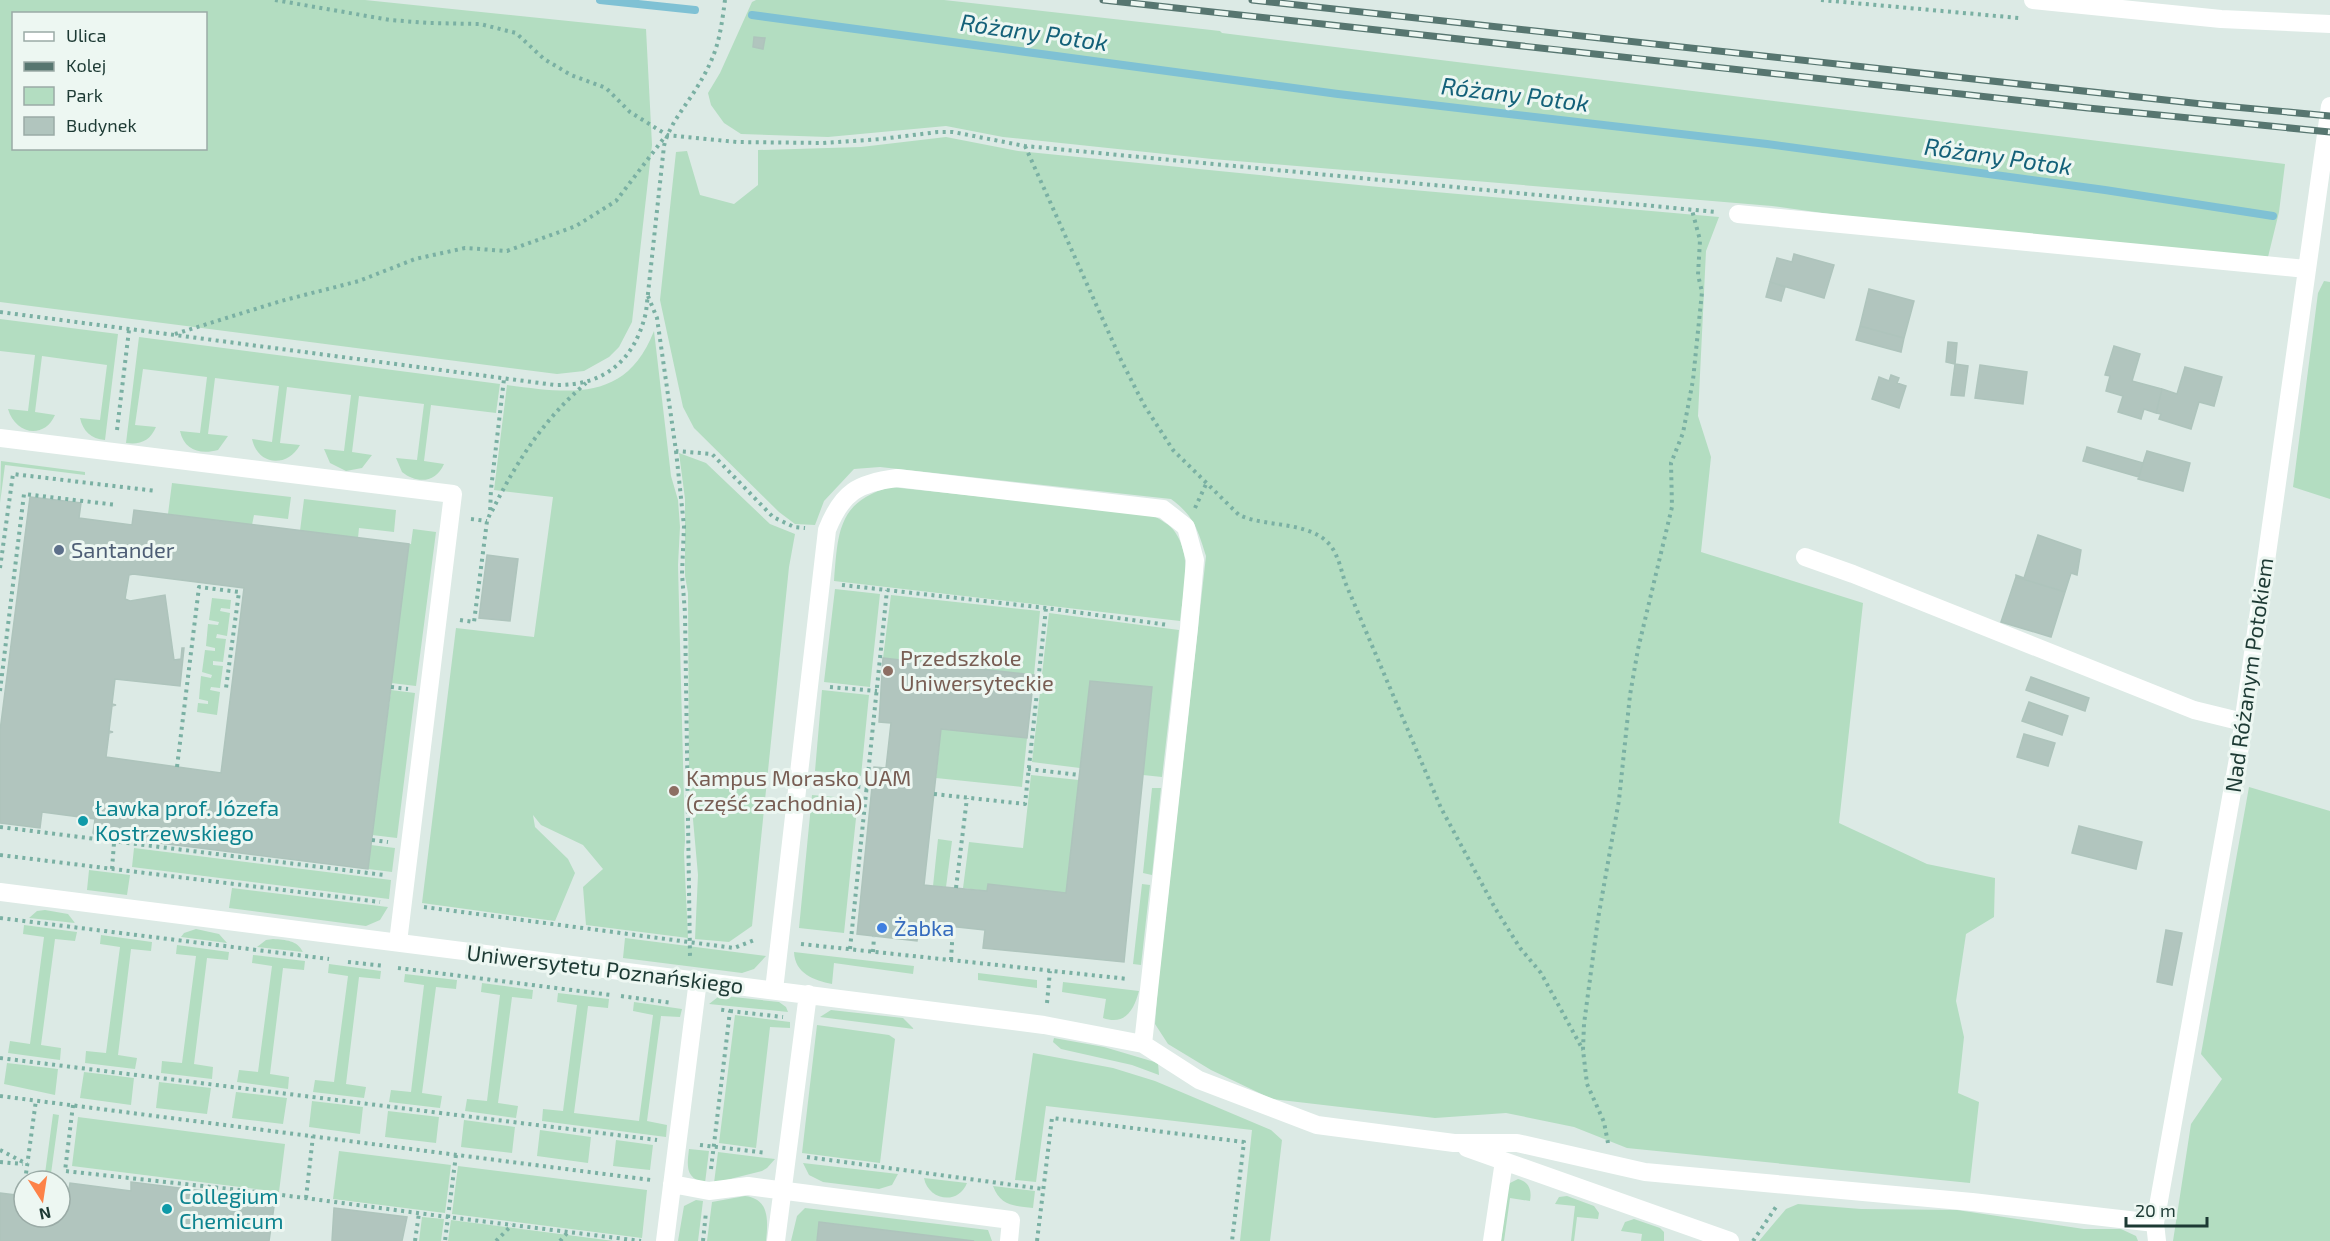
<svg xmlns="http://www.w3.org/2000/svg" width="2330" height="1241" viewBox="0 0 2330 1241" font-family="'Exo 2',sans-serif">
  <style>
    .green { fill: #b3ddc1; fill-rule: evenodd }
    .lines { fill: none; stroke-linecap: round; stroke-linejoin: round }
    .stream { stroke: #7fc1d4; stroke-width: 8 }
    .building { fill: #b1c5be; stroke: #aec4bc; stroke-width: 1.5; fill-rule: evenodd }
    .path { stroke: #7ab0a3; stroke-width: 4; stroke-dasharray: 3 4.5; stroke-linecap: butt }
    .minor { stroke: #fff; stroke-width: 18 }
    .rail-casing { stroke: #577670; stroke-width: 7 }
    .rail { stroke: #edf7f2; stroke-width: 4.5; stroke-dasharray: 14; stroke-linecap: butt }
    .service-dot { fill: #5c6f8a; stroke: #edf7f2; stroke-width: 2 }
    .education-dot { fill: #8d6e63; stroke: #edf7f2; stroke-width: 2 }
    .culture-dot { fill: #0f9aa8; stroke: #edf7f2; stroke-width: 2 }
    .shop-dot { fill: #3f7fe0; stroke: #edf7f2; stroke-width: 2 }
    .labels { text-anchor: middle; stroke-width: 6; stroke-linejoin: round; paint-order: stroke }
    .service-label { font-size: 22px; fill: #4e5e75; stroke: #edf7f2; text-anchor: start }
    .education-label { font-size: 22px; fill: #785e54; stroke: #edf7f2; text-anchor: start }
    .street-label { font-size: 22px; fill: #1d3a34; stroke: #edf7f2 }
    .culture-label { font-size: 22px; fill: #0d838f; stroke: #edf7f2; text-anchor: start }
    .shop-label { font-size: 22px; fill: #366cbe; stroke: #edf7f2; text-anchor: start }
    .water-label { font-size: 24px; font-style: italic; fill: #146179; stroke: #edf7f2 }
  </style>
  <rect width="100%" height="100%" fill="#dceae5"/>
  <path class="green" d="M0,0H365L646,29L652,145L632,322L619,347L609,357L584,371L557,374L0,302ZM14,14H206V148H14Z
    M756,0H944L1220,31L1222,33L2285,164L2279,212L2268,257L1866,219L1772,206L1212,159L1003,137L946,126L828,137L741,134L724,123L711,105L708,93L720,73L752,2Z
    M946,137L1018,151L1379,187L1719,217L1706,251L1698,416L1711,457L1701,552L1863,603L1839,823L1927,864L1995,878L1994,917L1966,934L1956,1001L1964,1037L1958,1093L1979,1102L1970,1183L1627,1148L1574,1127L1506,1113L1435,1118L1272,1099L1211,1070L1168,1044L1155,1024L1158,985L1206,556C1198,530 1194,516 1171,499L880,467L854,469L824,501L815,525L795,524L779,512L694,428L683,407L660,300L676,152L687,151L700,195L734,204L758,185V150L861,147Z
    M2324,281L2330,282V499L2293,487L2318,293Z
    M0,319L118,334L105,440C91,439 83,431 80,418L100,420L107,365L42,356L35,412L55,415C44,440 15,434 8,409L28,411L35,355L0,351Z
    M654,331L671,476L678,500L680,527L678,565L685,841L684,853L688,938L586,925L583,887L603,869L583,845L541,825L533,815L535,827L568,859L575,873L555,921L422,903L456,628L534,637L553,497L494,490L507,385C570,393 626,403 654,331Z
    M139,337L500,384L496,413L431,405L424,461L444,464C436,483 417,484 402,472L396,458L417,460L424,404L359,396L352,452L372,455L362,468L346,471L330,463L324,449L344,451L351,395L287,387L280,443L300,445C287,468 258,466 252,439L272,442L279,386L215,378L208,434L228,436L218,450C200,455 184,450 180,431L200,433L207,377L143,369L135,425L156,427C150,441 140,445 126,443Z
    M679,453L706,463L770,524L795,534L789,567L752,926L729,942L695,939L698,875L689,775L688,593L685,576V499Z
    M1,461L85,472V475L5,465L0,503Z
    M172,483L291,497L288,519L254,515L252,525L168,514Z
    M891,487L1152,515C1159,519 1171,525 1175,532C1193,558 1183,592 1180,621L834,581C838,534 837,501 891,487Z
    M304,499L396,510L394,532L359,528L358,538L300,531Z
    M413,529L436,532L416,686L391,683L409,544H411Z
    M835,589L880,594L870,687L824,682Z
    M891,595L1040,611L1034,675L883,658Z
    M212,598L231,600L230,609L221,608L220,611L230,613L227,636L217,634L216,638L226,639L223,662L213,661V665L223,666L220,688L211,687L210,690L220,692L217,715L197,712L198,703L208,704V701L199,699L201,676L211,678L212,675L202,672L205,650L215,651V648L206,646L208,624L218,625L219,622L209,620Z
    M1049,613L1179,630L1162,777L1143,775L1152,687L1091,681L1080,768L1032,762Z
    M391,690L415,693L397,838L372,835Z
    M822,690L869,695L861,776L815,771Z
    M941,729L1027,738L1022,787L936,778Z
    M1031,775L1079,780L1066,893L988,884L987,891L963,888L969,842L1023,848Z
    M2249,787L2330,811V1241H2173L2191,1124L2222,1079L2201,1054Z
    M1152,788H1161L1152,875L1143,873Z
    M812,795L858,799L844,933L799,928Z
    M938,839L952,841L946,887L933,886Z
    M371,845L395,848L392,872L368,869Z
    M134,848L391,880L389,899L132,867Z
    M89,870L130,875L127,895L87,890Z
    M1142,884L1150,885L1141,965L1133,964Z
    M232,888L388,907L380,920L366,926L229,908Z
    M45,910L68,914L75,923L29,918L37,911Z
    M24,925L77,932L75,941L55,939L41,1045L61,1048L60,1060L8,1053L10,1041L30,1044L44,937L23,934Z
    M196,929L219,934L227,943L181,937L184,933Z
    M101,935L152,942L151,951L131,949L118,1055L137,1058L135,1069L85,1063L86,1051L106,1053L120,947L100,944Z
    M625,938L766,956L754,969L742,973L623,958Z
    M273,939C286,940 297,940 303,952L257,947L266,940Z
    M177,945L229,952L228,960L207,958L194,1064L213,1067L212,1079L161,1073L162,1061L182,1063L196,956L176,954Z
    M794,952L914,966L913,974L834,963L832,984C814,980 795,974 794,952Z
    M253,955L305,961L304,970L283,968L270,1074L289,1077L288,1089L237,1082L239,1070L258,1072L272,966L252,963Z
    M329,964L381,971L380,979L359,977L346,1084L366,1087L364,1098L313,1092L315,1080L334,1082L348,976L328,973Z
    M978,973L1037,980V988L978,980Z
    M405,974L457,980L456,989L436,987L422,1093L442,1096L440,1108L389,1102L391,1090L411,1092L424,985L404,982Z
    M1063,982L1139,991C1134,1009 1126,1026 1103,1018L1106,999L1062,992Z
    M482,983L533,990L532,999L512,997L498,1103L518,1106L516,1118L465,1111L467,1099L487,1101L500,995L481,992Z
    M558,993L609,999L608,1008L588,1006L574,1113L639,1121L653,1015L633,1011L634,1002L682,1009L680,1017L661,1016L647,1121L667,1125L666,1137L542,1121L543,1109L563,1111L577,1005L557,1002Z
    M724,996L779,1002L786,1007L788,1012L709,1004L718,997Z
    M831,1010L903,1018L914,1029L820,1017Z
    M735,1015L790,1022V1028L770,1027L756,1148L719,1143Z
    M817,1025L889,1035L895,1039L880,1163L802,1153Z
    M1054,1038L1104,1047L1158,1063L1159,1075L1132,1065L1061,1049L1053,1042Z
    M1033,1053L1113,1068L1155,1081L1271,1130L1282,1140L1270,1241H1240L1252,1130L1046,1106L1036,1182L1015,1180Z
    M7,1063L58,1069L55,1095L4,1084Z
    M84,1072L134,1078L131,1105L80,1098Z
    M159,1082L211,1088L207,1114L156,1108Z
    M236,1092L287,1098L283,1124L232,1118Z
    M312,1101L363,1107L360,1134L309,1127Z
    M388,1111L439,1117L436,1143L385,1137Z
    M53,1114L59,1115L50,1181H44Z
    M78,1117L285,1144L279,1192L72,1166Z
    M464,1120L515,1127L512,1153L461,1147Z
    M540,1130L591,1137L588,1163L537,1156Z
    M616,1140L653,1145L650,1170L613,1166Z
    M689,1149L709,1151L705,1183C685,1178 687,1166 689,1149Z
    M339,1151L451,1165L445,1213L333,1199Z
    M718,1152L775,1159L767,1168L762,1171L714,1183Z
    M803,1163L898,1174L892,1185L879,1189L823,1182L809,1175Z
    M458,1166L647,1190L642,1238L452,1214Z
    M924,1178L967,1183C958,1206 928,1200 924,1178Z
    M1518,1179C1529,1182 1532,1190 1530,1201L1510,1198L1504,1241H1501L1508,1187L1510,1183Z
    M993,1186L1035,1191L1033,1208C1015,1206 1000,1206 993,1186Z
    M745,1196C770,1199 768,1221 766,1241H707L712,1202Z
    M1567,1196L1594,1206L1599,1213L1598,1219L1577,1217L1574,1241H1571L1575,1206L1555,1204L1559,1197Z
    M696,1200L703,1201L698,1241H678L684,1206Z
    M1798,1204L1861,1209L1957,1210L2084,1229H2121L2136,1236L2138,1241H1759L1786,1209Z
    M805,1208L988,1230L992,1241H974L820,1222L817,1241H791L797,1216Z
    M422,1217L444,1219L441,1241H419Z
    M1634,1219L1660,1228L1664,1232V1241H1641L1642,1234L1621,1231L1625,1222Z
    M451,1220L614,1241H448Z"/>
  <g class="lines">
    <path class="stream" d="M600,0L695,10
      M752,15L1338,94L1767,144L2105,190L2273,216"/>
  </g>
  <path class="building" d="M754,37L765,38L763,49L753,47Z
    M1794,254L1834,265L1824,298L1770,282L1777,258L1792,262Z
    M1770,282L1785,287L1781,301L1766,297Z
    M1869,289L1914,301L1904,338L1860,326Z
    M1860,326L1904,338L1901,352L1856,340Z
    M1948,342L1957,343L1955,364L1946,362Z
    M2114,346L2140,354L2132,381L2162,389L2156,413L2144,409L2141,419L2118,412L2123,396L2106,391L2110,376L2105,375Z
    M1955,364L1968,366L1964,396L1951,395Z
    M1980,365L2027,372L2023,404L1975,398Z
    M2185,367L2222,377L2214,406L2199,402L2191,429L2159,419L2161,414L2156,413L2162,389L2177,394Z
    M1891,375L1899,378L1897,383L1906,386L1899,408L1872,399L1879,377L1889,381Z
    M2087,447L2143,463L2139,477L2083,461Z
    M2147,451L2190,463L2183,491L2138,479Z
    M30,497L81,503L79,518L132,525L134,510L409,544L368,869L95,835L93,833L95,819L42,812L40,828L0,823V731ZM133,574L244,588L221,773L106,757L109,733L113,732L109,731L112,706L116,705L112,704L115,679L180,686L184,648H182L181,659L174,660L165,595L130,601L125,599L129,575Z
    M2038,535L2081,550L2077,575L2071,573L2065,592L2016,577V575L2024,578Z
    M487,555L518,559L510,621L479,618Z
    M2016,577L2065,592L2051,637L2001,622Z
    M883,658L1034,675L1027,738L941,729L924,885L933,886L987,891L988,884L1066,893L1090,681L1152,687L1124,962L983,948L985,930L920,923L917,941L857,934L874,767L886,768L891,723L879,722Z
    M2031,677L2089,698L2085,711L2026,690Z
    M2029,702L2068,716L2062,735L2022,721Z
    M2024,734L2055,743L2048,766L2017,757Z
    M2079,826L2142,842L2136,869L2072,853Z
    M2166,930L2182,933L2172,985L2157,982Z
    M131,1182L275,1200L269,1241H0V1193L24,1196V1217H60V1200L67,1201L70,1183L131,1191Z
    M334,1208L407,1217L402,1241H332Z
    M819,1222L974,1241H817Z"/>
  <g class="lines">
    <path class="path" d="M275,0L390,20L428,23L480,24L516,33L544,59L571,75L606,88L630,112L667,135L737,142L823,143L881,139L938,132H953L1025,146L1716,212
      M1821,0L2019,18
      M1025,146L1121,360L1144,405L1173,450L1239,515C1269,529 1321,519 1336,555C1340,563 1342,573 1345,582L1441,808L1495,908L1520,948L1541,973L1583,1050
      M648,296L657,318L676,451L712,454L773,517L794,527L805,528
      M0,312L555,385C605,386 635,360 646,312L664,146C669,125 685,107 696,89C717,55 720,39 725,0
      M175,334L281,301L359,281L415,259L465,248L507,251L576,226L616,201L664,138
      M117,430L129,330
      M676,451L684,526L682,574L685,613L690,957
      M1195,508L1207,482
      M492,511C517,461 543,420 586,383
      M471,519L487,521
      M0,568L13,474L156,491
      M842,585L1046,608L1168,625
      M460,620L474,622L487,521L490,514L491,489L504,379
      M391,687L408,689
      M830,687L877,691
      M0,691L24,494L117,505
      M177,767L199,587L239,592L226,688
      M1028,769L1079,775
      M820,783L872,788
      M934,794L1025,804L1046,608
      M0,827L384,875
      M372,840L388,842
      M0,855L380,902
      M112,869L114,843
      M956,888L967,798
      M424,907L734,948L757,939
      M0,918L329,959
      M801,944L1128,979
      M850,949L887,590
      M873,952L874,937
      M951,960L953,926
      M348,962L385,966
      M398,968L611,995
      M621,996L673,1003
      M1047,1003L1050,971
      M730,1011L783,1017
      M0,1058L657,1140
      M0,1096L651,1180
      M73,1105L65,1171L267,1193L448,1217L445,1241
      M1608,1143L1604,1122L1587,1084L1583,1050L1584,1024L1598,919L1619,800L1630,695L1638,649L1672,507L1671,463L1683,433L1693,380L1702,292L1698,275L1700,240L1692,210
      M700,1145L767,1153
      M0,1150L27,1164
      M456,1155L448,1217L641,1241
      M807,1157L1043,1189
      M0,1162L23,1164
      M711,1169L730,1011L717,1009
      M25,1181L36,1100
      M23,1195L24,1186
      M306,1198L313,1136
      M415,1241L419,1213
      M496,1241L512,1225
      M560,1241L567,1233
      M703,1241L706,1212
      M1037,1241L1052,1118L1244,1142L1232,1241
      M1753,1241L1776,1207"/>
    <path class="minor" d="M2033,0L2221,19L2330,24
      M1738,214L2306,269
      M0,438L453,494L398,942
      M1805,557L1853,574L2194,710L2243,722
      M0,892L1044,1025L1143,1044L1199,1080L1317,1125L1454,1143H1517L1645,1172L1972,1202L2155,1223
      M774,990L827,530C842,492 858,483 897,478L1163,509L1186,527L1195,560L1189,628L1143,1044
      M1467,1148L1730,1241
      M672,1184L709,1191L748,1186L1011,1220L1009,1241
      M665,1241L698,980
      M776,1241L808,994
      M1492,1241L1504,1161
      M2157,1241L2155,1223L2239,753L2330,106"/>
    <g class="rail-casing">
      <path id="rail" d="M1103,0L2088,108L2330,132
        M1252,0L2202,104L2330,116"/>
    </g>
    <use href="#rail" class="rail"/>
  </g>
  <circle class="service-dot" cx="59" cy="550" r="6"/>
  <g class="education-dot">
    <circle cx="888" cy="671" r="6"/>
    <circle cx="674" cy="791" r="6"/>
  </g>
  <g class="culture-dot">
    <circle cx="83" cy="821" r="6"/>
    <circle cx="167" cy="1209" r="6"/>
  </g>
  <circle class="shop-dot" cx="882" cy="928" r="6"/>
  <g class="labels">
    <g class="service-label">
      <text x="71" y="558">Santander</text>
    </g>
    <g class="education-label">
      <text x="900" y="666">Przedszkole<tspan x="900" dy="25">Uniwersyteckie</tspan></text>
      <text x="686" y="786">Kampus Morasko UAM<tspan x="686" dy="25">(część zachodnia)</tspan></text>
    </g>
    <g class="street-label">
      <text transform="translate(2249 675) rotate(-82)" y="8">Nad Różanym Potokiem</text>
      <text transform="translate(605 969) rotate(7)" y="8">Uniwersytetu Poznańskiego</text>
    </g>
    <g class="culture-label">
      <text x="95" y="816">Ławka prof. Józefa<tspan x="95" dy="25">Kostrzewskiego</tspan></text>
      <text x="179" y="1204">Collegium<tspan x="179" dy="25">Chemicum</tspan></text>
    </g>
    <g class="shop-label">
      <text x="894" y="936">Żabka</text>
    </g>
    <g class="water-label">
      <text transform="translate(1034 33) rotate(8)" y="8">Różany Potok</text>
      <text transform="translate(1515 95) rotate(7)" y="8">Różany Potok</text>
      <text transform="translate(1998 157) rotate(8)" y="8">Różany Potok</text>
    </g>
  </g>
  <rect x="12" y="12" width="195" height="138" fill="#edf7f2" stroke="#9aaba6" stroke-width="1.5"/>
  <rect x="24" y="32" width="30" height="9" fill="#ffffff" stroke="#9aaba6" stroke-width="1.5"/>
  <text x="66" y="42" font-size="18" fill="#1d3a34">Ulica</text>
  <rect x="24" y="62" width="30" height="9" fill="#577670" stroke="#9aaba6" stroke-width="1.5"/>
  <text x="66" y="72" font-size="18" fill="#1d3a34">Kolej</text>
  <rect x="24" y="87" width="30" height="18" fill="#b3ddc1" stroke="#9aaba6" stroke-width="1.5"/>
  <text x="66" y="102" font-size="18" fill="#1d3a34">Park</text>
  <rect x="24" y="117" width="30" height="18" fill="#b1c5be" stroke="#9aaba6" stroke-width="1.5"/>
  <text x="66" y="132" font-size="18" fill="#1d3a34">Budynek</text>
  <g transform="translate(42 1199) rotate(168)"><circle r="28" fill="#edf7f2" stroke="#9aaba6" stroke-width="1.5"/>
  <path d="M0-4.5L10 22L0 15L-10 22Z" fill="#fd8248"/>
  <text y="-9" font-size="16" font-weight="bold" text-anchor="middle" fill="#1d3a34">N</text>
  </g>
  <path d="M2126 1217v9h81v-9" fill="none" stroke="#1d3a34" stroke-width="3"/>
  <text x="2135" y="1217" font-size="18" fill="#1d3a34" stroke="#edf7f2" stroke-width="4.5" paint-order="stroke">20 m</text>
</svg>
